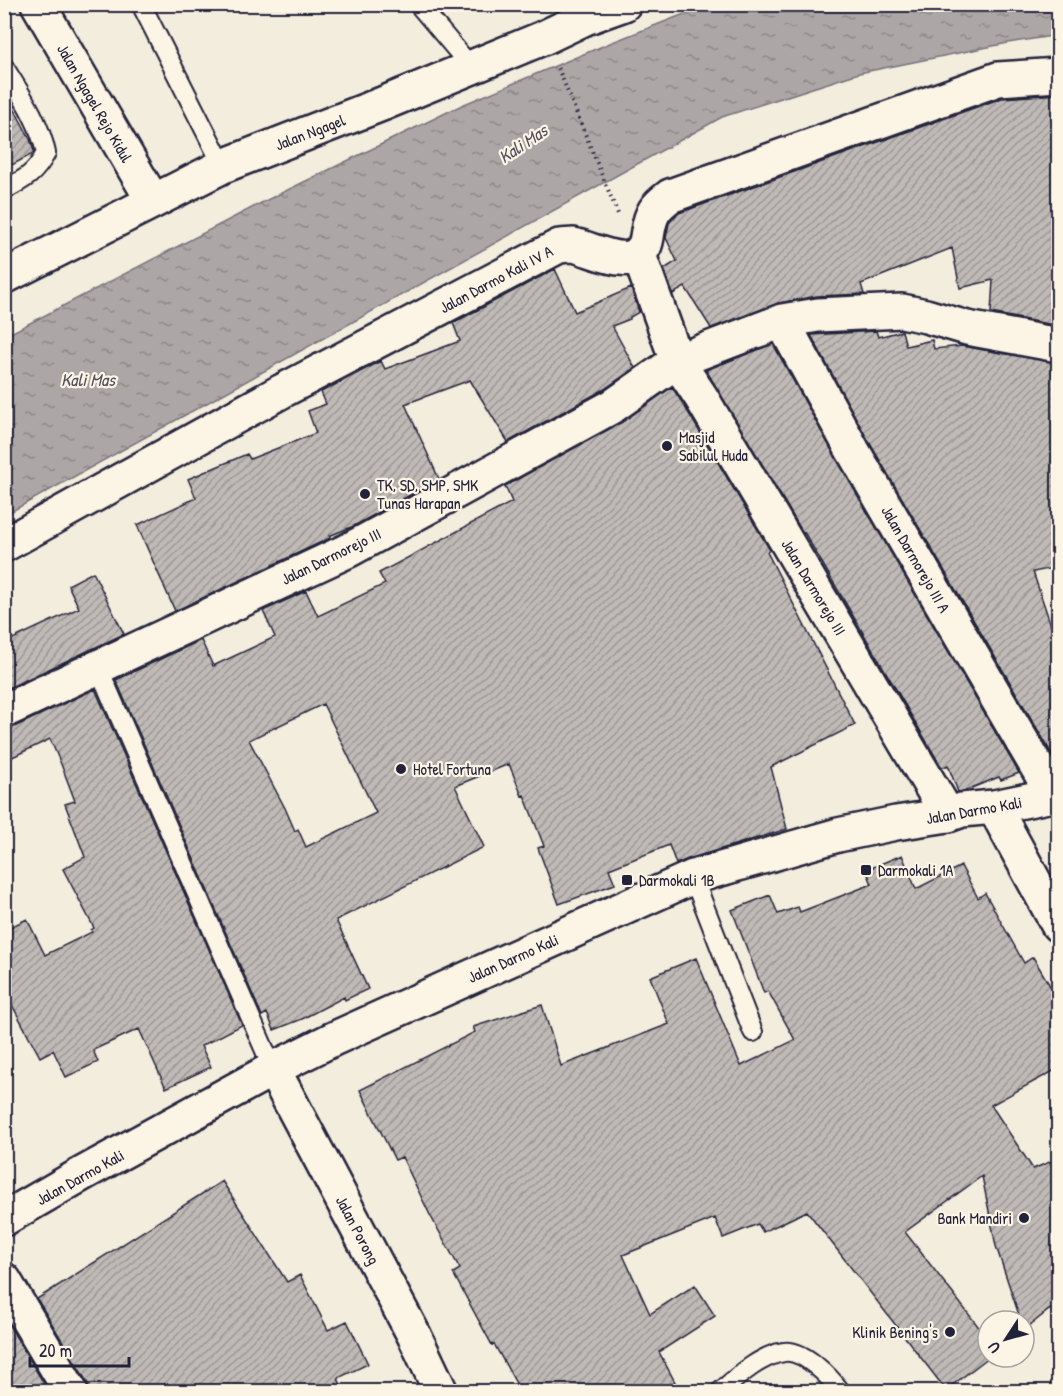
<svg xmlns="http://www.w3.org/2000/svg" width="1063" height="1396" viewBox="0 0 1063 1396" font-family="'Patrick Hand',sans-serif">
  <style>
    .water { fill: url(#water-ripples); stroke: #75727b; stroke-width: 1.5 }
    .building { fill: url(#building-hatch); stroke: #22223b; stroke-width: 1.5; fill-rule: evenodd }
    .lines { fill: none; stroke-linecap: round; stroke-linejoin: round }
    .service-casing { stroke: #22223b; stroke-width: 22 }
    .minor-casing { stroke: #22223b; stroke-width: 38 }
    .secondary-casing { stroke: #22223b; stroke-width: 38 }
    .trunk-casing { stroke: #22223b; stroke-width: 38 }
    .path { stroke: #22223b; stroke-width: 4; stroke-dasharray: 1.5 4.5; stroke-linecap: butt }
    .service { stroke: #fcf5e5; stroke-width: 18 }
    .minor { stroke: #fcf5e5; stroke-width: 33 }
    .secondary { stroke: #fcf5e5; stroke-width: 33 }
    .trunk { stroke: #fcf5e5; stroke-width: 33 }
    .poi-dot { fill: #22223b; stroke: #fcf5e5; stroke-width: 2 }
    .labels { text-anchor: middle; stroke-width: 4.5; stroke-linejoin: round; paint-order: stroke }
    .street-label { font-size: 16px; fill: #22223b; stroke: #fcf5e5 }
    .poi-label { font-size: 16px; fill: #22223b; stroke: #fcf5e5; text-anchor: start }
    .water-label { font-size: 18px; font-style: italic; fill: #525160; stroke: #fcf5e5 }
  </style>
  <defs>
    <pattern id="water-ripples" width="26" height="14" patternUnits="userSpaceOnUse" patternTransform="scale(1.5)"><rect width="26" height="14" fill="#aca7a6"/><path d="M2 4q2-2 4 0t4 0M15 11q2-2 4 0t4 0" fill="none" stroke="#8c8888"/></pattern>
    <pattern id="building-hatch" width="6" height="6" patternUnits="userSpaceOnUse" patternTransform="scale(1.5)"><rect width="6" height="6" fill="#bfbab6"/><path d="M-1 1l2-2M0 6l6-6M5 7l2-2" fill="none" stroke="#9b9795"/></pattern>
  </defs>
  <rect width="100%" height="100%" fill="#f3edde"/>
  <filter id="ink" filterUnits="userSpaceOnUse"><feTurbulence type="fractalNoise" baseFrequency=".0167" numOctaves="2"/><feDisplacementMap in="SourceGraphic" scale="12" xChannelSelector="R" yChannelSelector="G"/><feConvolveMatrix kernelMatrix="1 2 1 2 8 2 1 2 1" color-interpolation-filters="sRGB"/></filter>
  <g filter="url(#ink)">
    <path class="water" d="M710,4L1058,5V35L1008,43L859,73L722,117L5,515V336L267,200L462,105L610,43Z"/>
    <path class="building" d="M4,89L30,139L34,151L31,155L4,169Z
      M1059,94V326L991,313L993,280L960,288L952,248L861,284L864,294L817,296L779,303L711,328L685,287L673,294L664,269L677,261L666,238L669,223L679,213L1002,98Z
      M555,269L575,312L631,288L639,312L630,317V319L612,326L635,368L603,390L508,442L470,380L405,404L439,479L354,526L329,536L330,538L175,611L137,525L196,498L188,479L247,454L250,459L316,433L308,411L326,404L321,392L381,361L385,369L460,341L453,323Z
      M876,331L878,337L902,331L906,346L932,340L934,349L962,346L1059,363V567L1033,572L1059,649V766L869,442L811,335Z
      M773,344L837,460L1019,773L1001,780L999,777L964,791L958,792L948,765L942,768L804,532L803,533L706,370Z
      M672,387L685,407L770,550L767,552L855,725L771,767L787,829L688,859L676,864L669,845L609,869L615,884L559,904L538,848L544,846L524,795L522,796L509,764L455,786L484,847L336,920L368,989L345,1000L344,997L302,1019L274,1030L267,1013L262,1016L116,680L201,640L213,666L275,637L263,611L306,591L318,616L385,584L379,573L512,502L505,486L622,422ZM323,704L376,813L306,847L298,829L295,831L285,808L249,740Z
      M93,572L124,634L4,690V643L79,608L68,585Z
      M95,689L242,1025L201,1046L211,1067L166,1088L139,1029L93,1050L98,1062L66,1077L53,1050L40,1057L4,990V930L27,919L45,955L92,932L91,930L94,928L63,869L85,857L65,804L75,801L61,764L50,739L4,761V729L12,728Z
      M902,855L916,889L961,866L978,898L985,893L1024,963L1033,957L1059,1001V1068L991,1105L1033,1169L1059,1158V1308L1049,1310L1024,1330V1321H1021L996,1246L982,1176L905,1232L988,1339L989,1357L946,1390L807,1211L763,1232L758,1224L723,1238L715,1218L623,1255L650,1314L695,1285L715,1316L659,1352L675,1382L658,1392H521L494,1344L492,1345L453,1273L460,1269L430,1215L402,1157L395,1160L360,1090L475,1032L473,1027L542,1005L561,1066L669,1024L650,977L696,958L741,1066L795,1040L768,991L764,993L732,910L770,895L778,914L798,907L800,912L872,884L866,870Z
      M222,1181L287,1282L300,1275L328,1330L347,1321L368,1364L338,1378L344,1392H90L87,1382L37,1299Z
      M4,1320H6L49,1392H4Z"/>
    <g class="lines">
      <g class="service-casing">
        <path id="service" d="M141,4L223,166
          M418,4L471,67
          M4,67C21,95 39,120 46,153C35,174 25,179 4,190
          M98,667L273,1069
          M693,877L753,1032
          M720,1392C737,1377 761,1355 784,1352C803,1349 830,1377 841,1392"/>
      </g>
      <g class="minor-casing">
        <path id="minor" d="M639,255L677,361L701,397L948,815
          M782,321L853,451L1054,796
          M4,545L282,391L559,246C564,246 569,245 573,245C595,249 631,273 645,245C647,240 647,236 648,231C651,213 655,207 670,196L998,79L1058,75
          M4,711L349,550L613,406L677,361L782,321L818,315L902,311L926,316L967,328L1058,345
          M273,1069L415,1337L441,1392
          M4,1280L71,1392"/>
      </g>
      <g class="secondary-casing">
        <path id="secondary" d="M38,4L153,201
          M994,807L1058,925
          M4,1219L82,1174L273,1069L333,1039L693,877L838,835L896,823L948,815L962,810L994,807L1058,794"/>
      </g>
      <g class="trunk-casing">
        <path id="trunk" d="M4,277L223,166L382,104L543,38L585,18L624,4"/>
      </g>
      <path class="path" d="M558,68L618,214"/>
      <use href="#service" class="service"/>
      <use href="#minor" class="minor"/>
      <use href="#secondary" class="secondary"/>
      <use href="#trunk" class="trunk"/>
    </g>
  </g>
  <g class="poi-dot">
    <circle cx="667" cy="446" r="6"/>
    <circle cx="365" cy="494" r="6"/>
    <circle cx="401" cy="769" r="6"/>
    <rect x="860" y="864" width="12" height="12" rx="3"/>
    <rect x="621" y="874" width="12" height="12" rx="3"/>
    <circle cx="1024" cy="1218" r="6"/>
    <circle cx="950" cy="1332" r="6"/>
  </g>
  <g class="labels">
    <g class="street-label">
      <text transform="translate(95 103) rotate(60)" y="6">Jalan Ngagel Rejo Kidul</text>
      <text transform="translate(310 132) rotate(-21)" y="6">Jalan Ngagel</text>
      <text transform="translate(496 279) rotate(-28)" y="6">Jalan Darmo Kali IV A</text>
      <text transform="translate(331 556) rotate(-26)" y="6">Jalan Darmorejo III</text>
      <text transform="translate(916 559) rotate(60)" y="6">Jalan Darmorejo III A</text>
      <text transform="translate(814 587) rotate(59)" y="6">Jalan Darmorejo III</text>
      <text transform="translate(974 810) rotate(-10)" y="6">Jalan Darmo Kali</text>
      <text transform="translate(513 958) rotate(-24)" y="6">Jalan Darmo Kali</text>
      <text transform="translate(80 1177) rotate(-29)" y="6">Jalan Darmo Kali</text>
      <text transform="translate(358 1230) rotate(62)" y="6">Jalan Porong</text>
    </g>
    <g class="poi-label">
      <text x="679" y="443">Masjid<tspan x="679" dy="18">Sabilul Huda</tspan></text>
      <text x="377" y="491">TK, SD, SMP, SMK<tspan x="377" dy="18">Tunas Harapan</tspan></text>
      <text x="413" y="775">Hotel Fortuna</text>
      <text x="878" y="876">Darmokali 1A</text>
      <text x="639" y="886">Darmokali 1B</text>
      <text x="1012" y="1224" text-anchor="end">Bank Mandiri</text>
      <text x="938" y="1338" text-anchor="end">Klinik Bening's</text>
    </g>
    <g class="water-label">
      <text transform="translate(523 144) rotate(-34)" y="6">Kali Mas</text>
      <text x="88" y="386">Kali Mas</text>
    </g>
  </g>
  <rect width="1063" height="1396" fill="none" stroke="#fcf5e5" stroke-width="24"/>
  <rect x="12" y="12" width="1039" height="1372" fill="none" stroke="#22223b" stroke-width="2" filter="url(#ink)"/>
  <g transform="translate(1006 1339) rotate(234)"><circle r="28" fill="#fcf5e5" stroke="#a5a1a1" stroke-width="1.5"/>
  <path d="M0-4.5L10 22L0 15L-10 22Z" fill="#22223b"/>
  <text y="-9" font-size="16" font-weight="bold" text-anchor="middle" fill="#22223b">U</text>
  </g>
  <path d="M30 1357v9h99v-9" fill="none" stroke="#22223b" stroke-width="3"/>
  <text x="39" y="1357" font-size="18" fill="#22223b" stroke="#fcf5e5" stroke-width="4.5" paint-order="stroke">20 m</text>
</svg>
